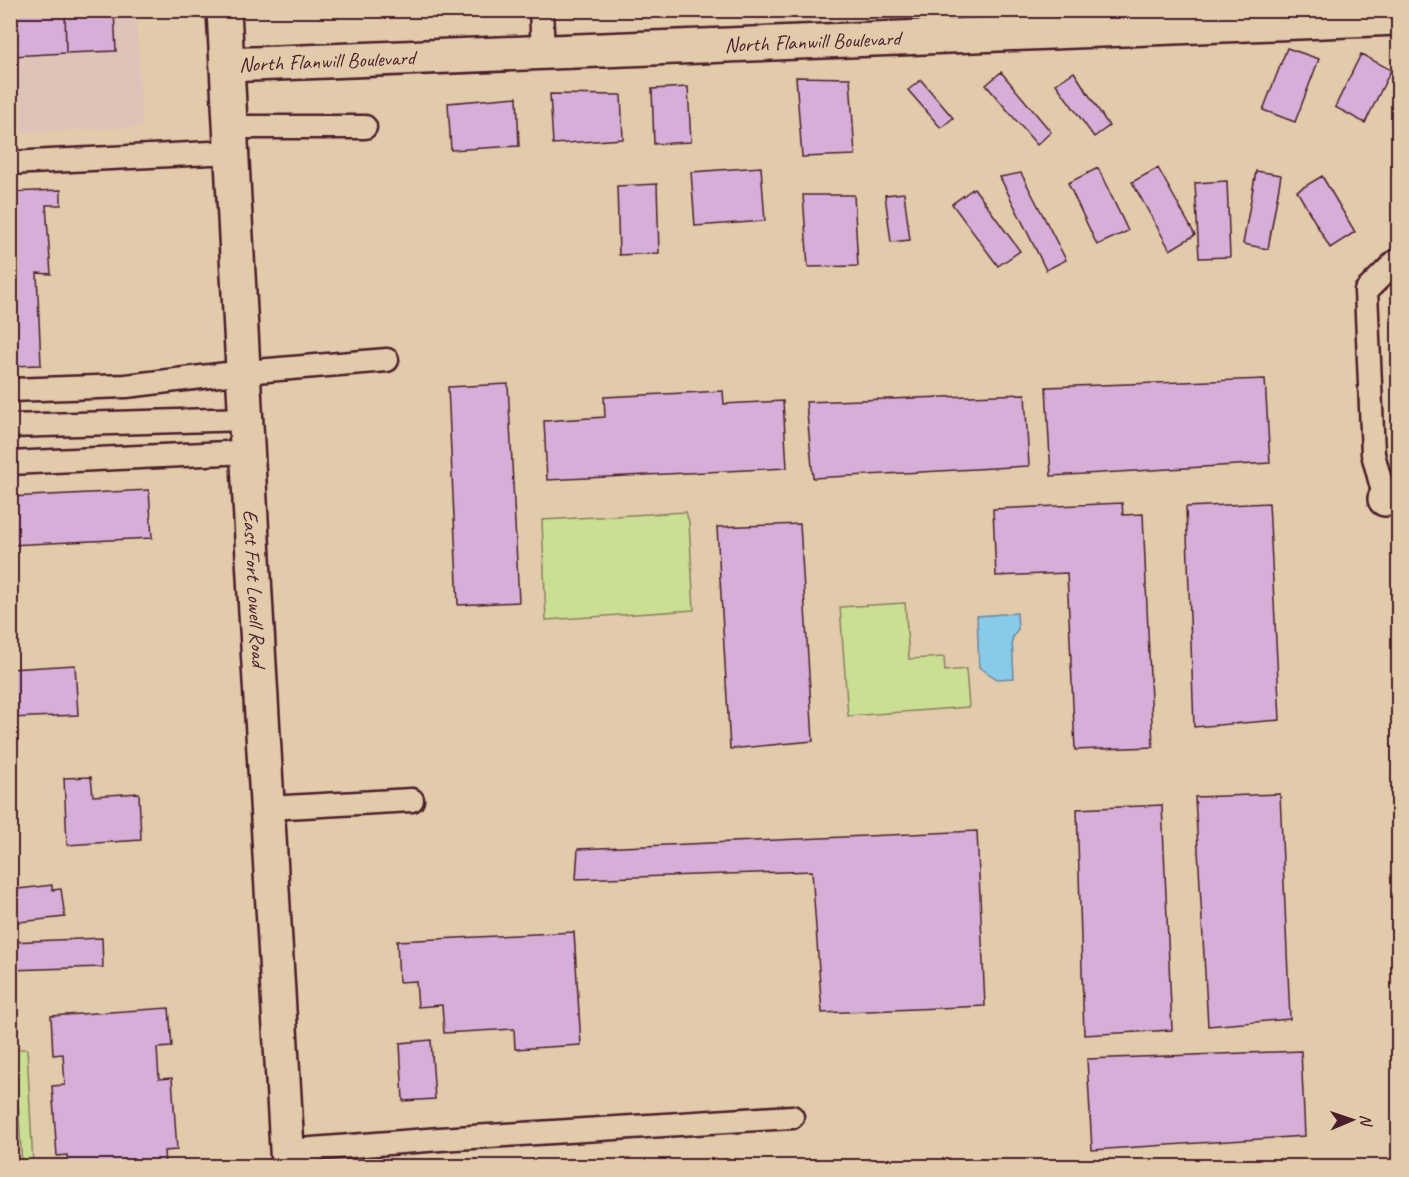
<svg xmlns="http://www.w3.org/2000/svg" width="1409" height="1177" viewBox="0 0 1409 1177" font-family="Caveat,sans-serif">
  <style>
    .built { fill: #dec3b8 }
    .green { fill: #cbdf94; stroke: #8a7f60; stroke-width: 1.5 }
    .water { fill: #87cbe8; stroke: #6f869c; stroke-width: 1.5 }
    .building { fill: #d6afd8; stroke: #4a1f2b; stroke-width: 1.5 }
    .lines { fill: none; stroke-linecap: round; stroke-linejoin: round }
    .service-casing { stroke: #4a1f2b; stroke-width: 27 }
    .minor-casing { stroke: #4a1f2b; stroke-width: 38 }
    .secondary-casing { stroke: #4a1f2b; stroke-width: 38 }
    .service { stroke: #e2cbab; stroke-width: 22 }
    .minor { stroke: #e2cbab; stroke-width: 33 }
    .secondary { stroke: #e2cbab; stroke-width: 33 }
    .labels { text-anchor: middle; stroke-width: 6; stroke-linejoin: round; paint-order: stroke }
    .street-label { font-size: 21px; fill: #4a1f2b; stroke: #e2cbab }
  </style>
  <rect width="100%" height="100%" fill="#e2cbab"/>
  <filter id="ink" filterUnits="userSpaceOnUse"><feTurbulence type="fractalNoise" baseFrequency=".0167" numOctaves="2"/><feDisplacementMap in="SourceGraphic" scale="12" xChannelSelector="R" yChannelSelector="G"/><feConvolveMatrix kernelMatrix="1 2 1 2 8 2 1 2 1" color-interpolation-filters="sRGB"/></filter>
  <g filter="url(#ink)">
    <path class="built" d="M10,11H136L142,127L11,133Z"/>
    <path class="green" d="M686,512L689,522L694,610L546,620L542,520Z
      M905,603L909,659L944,657L945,671L966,669L969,707L848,716L840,607Z
      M15,1049H27L33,1166H22Z"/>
    <path class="water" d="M1017,613L1018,629L1012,639L1014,678L997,679L979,667L977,616Z"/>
    <path class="building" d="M11,10H65L66,53L12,56Z
      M65,10H114L116,51L66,53Z
      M1287,48L1319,59L1295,122L1263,110Z
      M1361,54L1391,70L1365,123L1335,107Z
      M1001,72L1051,132L1037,145L986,85Z
      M1074,72L1109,126L1094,137L1056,84Z
      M796,77L850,78L855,155L802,157Z
      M921,80L953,118L941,128L908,90Z
      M688,87L691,142L654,144L652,89Z
      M550,94L621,95L623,139L553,144Z
      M517,97L519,146L451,150L448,103Z
      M761,167L765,221L695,226L691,172Z
      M1098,168L1128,231L1097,245L1068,183Z
      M1158,168L1195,235L1170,250L1132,182Z
      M1256,171L1281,175L1268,249L1243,244Z
      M1021,173L1066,260L1046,270L1000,177Z
      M1322,176L1355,232L1330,248L1297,191Z
      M1227,181L1230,257L1199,258L1195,183Z
      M657,184L659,253L619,255L617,186Z
      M974,188L1020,251L998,266L952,204Z
      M61,190V205H46L51,274L37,273L41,365L10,366V192Z
      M904,193L910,240L891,242L885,195Z
      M803,195H854L858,266L808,267Z
      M1397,338H1398V404Z
      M1265,379L1270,463L1051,476L1046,387Z
      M508,384L519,602L458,605L448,387Z
      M723,391L724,404L783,401L787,468L547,480L544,421L605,417L604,397Z
      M1025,394L1029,466L813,478L806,402Z
      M149,490L152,538L10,545V497Z
      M1122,503L1123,515L1143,514L1153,747L1075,750L1067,573L996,576L993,509Z
      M1269,503L1280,720L1194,727L1186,507Z
      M800,524L813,741L730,749L717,527Z
      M75,665L78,715L10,718V669Z
      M91,777L93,796L139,793L141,840L67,845L64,778Z
      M1280,794L1290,1019L1208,1026L1195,797Z
      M1162,805L1172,1030L1084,1035L1077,809Z
      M977,831L985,1006L822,1013L812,871L576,879L578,849Z
      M52,885V890L61,889L65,917L10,923V890Z
      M574,932L581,1045L515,1049L514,1029L444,1033L442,1005L418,1007L416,981L399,982L397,941Z
      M102,938L103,967L10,970V942Z
      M169,1008L172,1047L157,1048L159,1079L172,1078L177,1150L164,1151L165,1166H68L67,1155L57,1156L52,1086L65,1085L63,1054L53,1055L51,1016Z
      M431,1040L435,1099L403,1101L400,1043Z
      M1301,1051L1305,1136L1092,1150L1087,1059Z"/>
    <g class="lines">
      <g class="service-casing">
        <path id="service" d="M541,10L543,51
          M229,127H365
          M10,163L231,152
          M10,390L126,386L244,372L387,360
          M10,426L247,419
          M10,463L248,452
          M1385,499L1373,454L1366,291L1395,262L1398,261
          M268,808L412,800
          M287,1151L440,1139L792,1117"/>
      </g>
      <g class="minor-casing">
        <g id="minor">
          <path id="s1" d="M227,65L1398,18"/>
          <path d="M1385,499L1398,498"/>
        </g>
      </g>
      <g class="secondary-casing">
        <g id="secondary">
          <path id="s2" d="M224,10L255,595L288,1166"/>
        </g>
      </g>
      <use href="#service" class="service"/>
      <use href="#minor" class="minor"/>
      <use href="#secondary" class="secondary"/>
    </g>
  </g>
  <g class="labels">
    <g class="street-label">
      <text dy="7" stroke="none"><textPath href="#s1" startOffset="586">North Flanwill Boulevard</textPath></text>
      <text dy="7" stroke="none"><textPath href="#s1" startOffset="100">North Flanwill Boulevard</textPath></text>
      <text dy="7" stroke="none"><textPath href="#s2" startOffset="579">East Fort Lowell Road</textPath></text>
    </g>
  </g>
  <rect width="1409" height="1177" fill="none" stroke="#e2cbab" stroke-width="36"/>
  <rect x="18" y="18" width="1373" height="1141" fill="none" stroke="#4a1f2b" stroke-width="2" filter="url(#ink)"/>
  <g transform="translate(1352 1120) rotate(88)" stroke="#e2cbab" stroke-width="4.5" paint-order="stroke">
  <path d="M0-4.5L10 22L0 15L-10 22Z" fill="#4a1f2b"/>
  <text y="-9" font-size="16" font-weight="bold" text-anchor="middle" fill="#4a1f2b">N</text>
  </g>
</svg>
